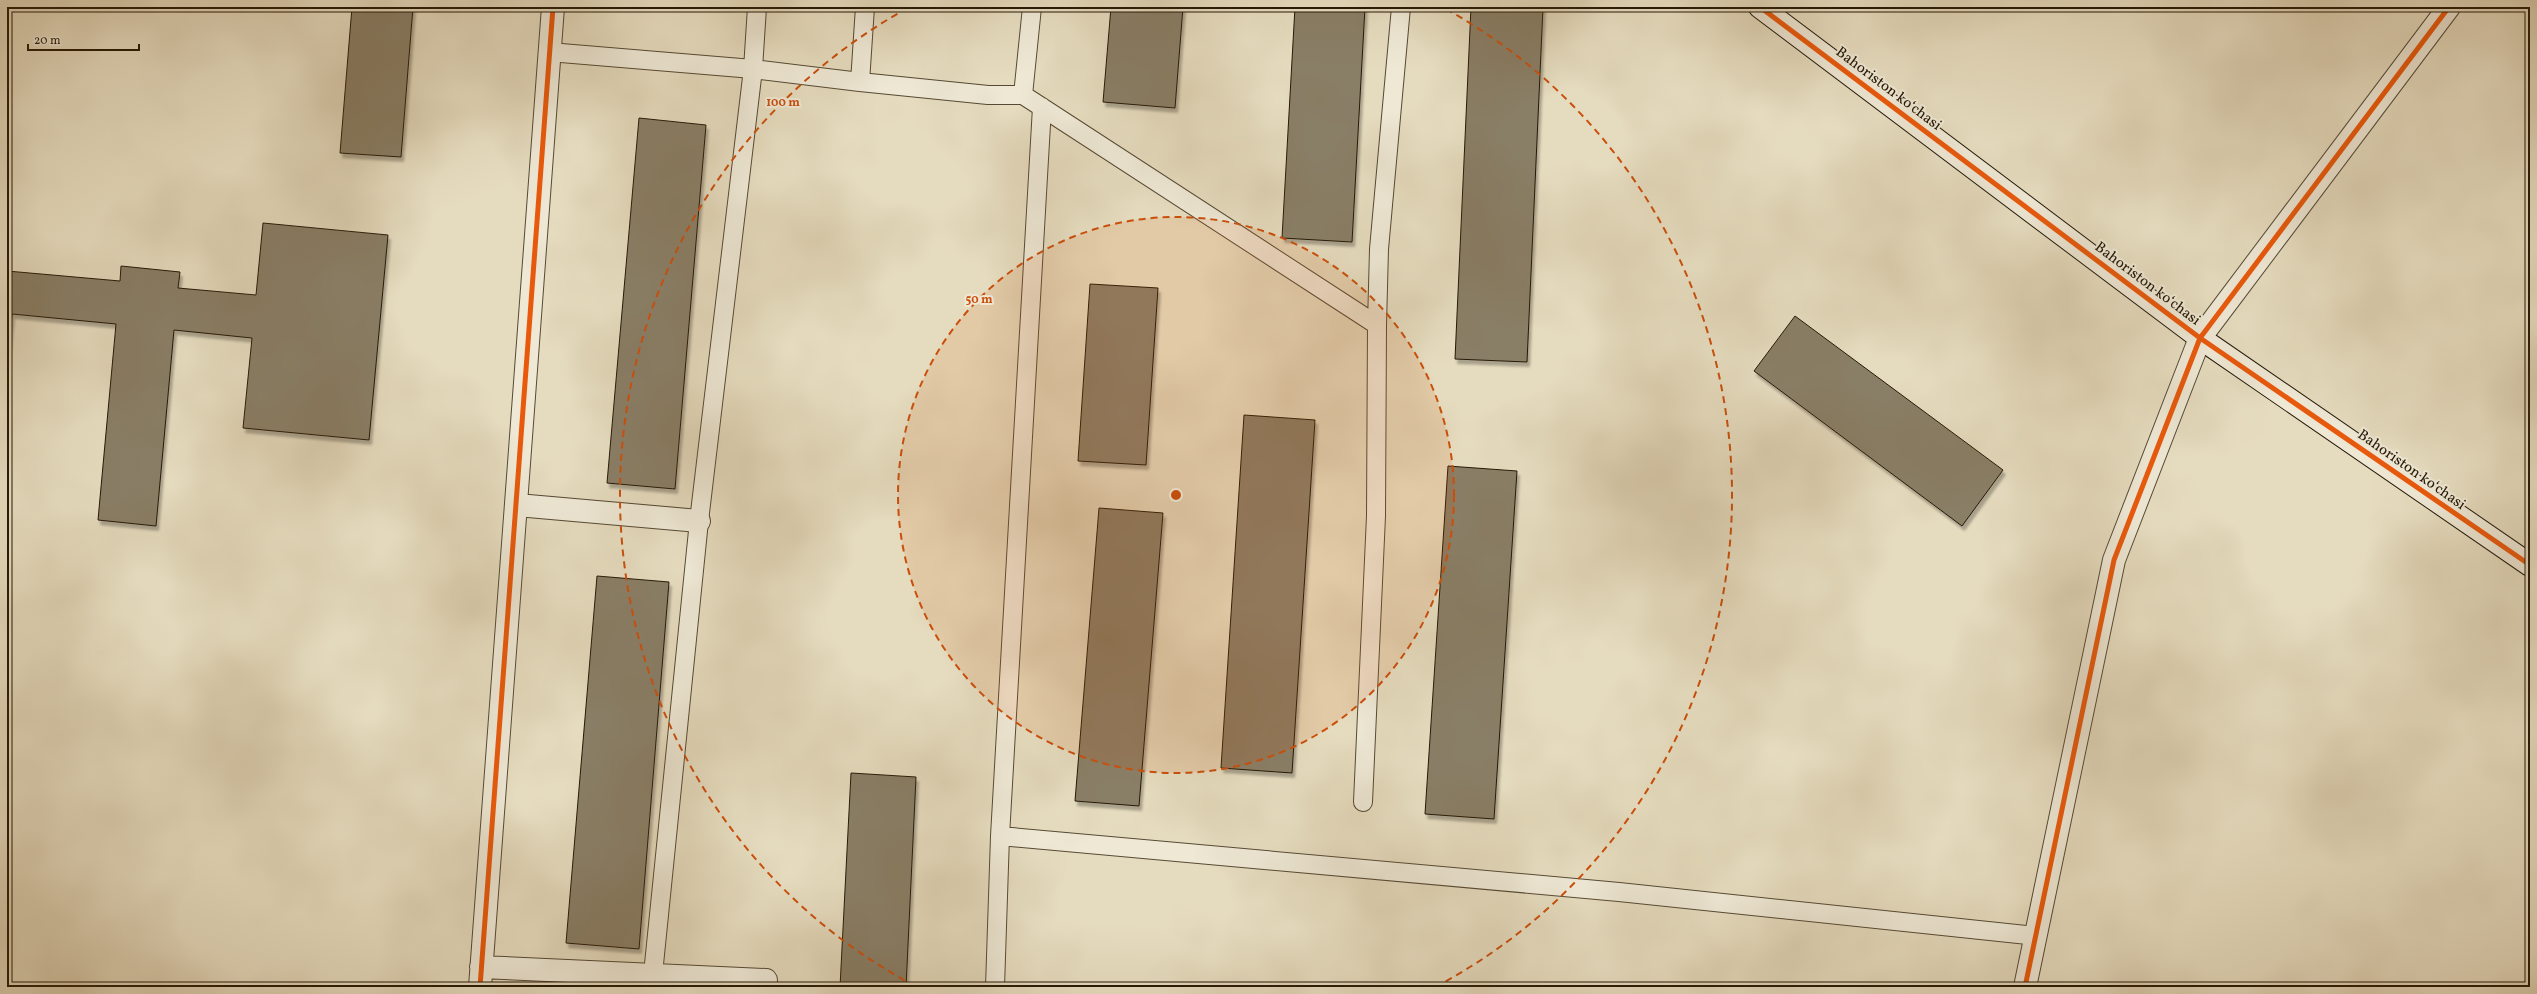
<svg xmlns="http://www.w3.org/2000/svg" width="2537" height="994" viewBox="0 0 2537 994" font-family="Vollkorn,serif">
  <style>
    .building { fill: #897e66; stroke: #261906; filter: url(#shadow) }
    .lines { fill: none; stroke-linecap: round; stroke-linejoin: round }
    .lane-casing { stroke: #564a34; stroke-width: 20 }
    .street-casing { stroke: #564a34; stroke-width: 24 }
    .secondary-casing { stroke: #261906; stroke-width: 24 }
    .lane { stroke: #eee8d5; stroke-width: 18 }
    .street { stroke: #eee8d5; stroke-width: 22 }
    .secondary { stroke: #eee8d5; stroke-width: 22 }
    .cycleway-casing { stroke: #eee8d5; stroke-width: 8 }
    .cycleway { stroke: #e8590c; stroke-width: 5 }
    .ring { fill: none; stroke: #cb4f0b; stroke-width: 2; stroke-dasharray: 7 5 }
    .labels { text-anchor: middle; stroke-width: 4; stroke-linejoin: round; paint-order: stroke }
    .street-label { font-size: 15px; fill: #261906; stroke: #eee8d5 }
    .centre { fill: #cb4f0b; stroke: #eee8d5; stroke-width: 2 }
    .ring-label { font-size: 12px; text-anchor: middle; font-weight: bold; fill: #cb4f0b; stroke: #eee8d5; stroke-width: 4; stroke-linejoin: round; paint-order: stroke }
  </style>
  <defs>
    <filter id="shadow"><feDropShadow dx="2.5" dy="4.5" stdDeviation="1" flood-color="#0004"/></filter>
  </defs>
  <rect width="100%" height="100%" fill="#e5dbbe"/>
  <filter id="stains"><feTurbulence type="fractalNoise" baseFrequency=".005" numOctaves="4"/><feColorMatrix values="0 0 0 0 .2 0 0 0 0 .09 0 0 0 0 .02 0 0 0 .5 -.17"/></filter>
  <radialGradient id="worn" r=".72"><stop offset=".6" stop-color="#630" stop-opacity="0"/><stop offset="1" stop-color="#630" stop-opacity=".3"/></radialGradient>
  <path class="building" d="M352,7H413L401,157L340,153Z
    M1111,7H1183L1175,108L1103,102Z
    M1295,7H1365L1352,242L1282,238Z
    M1471,7H1543L1527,362L1455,359Z
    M639,118L706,125L675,489L607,483Z
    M263,223L388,235L369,440L243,428L252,338L174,330L156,526L98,520L116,324L12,314L7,363V271L120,281L121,266L180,272L178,288L256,295Z
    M1090,284L1158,288L1146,465L1078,461Z
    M1795,316L2003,470L1962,526L1754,371Z
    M1244,415L1315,420L1292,773L1221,768Z
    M1448,466L1517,471L1494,819L1425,814Z
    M1099,508L1163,513L1139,806L1075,801Z
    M597,576L669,582L639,949L566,943Z
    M851,773L916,777L906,987H840Z"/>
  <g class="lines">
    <g class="lane-casing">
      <path id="lane" d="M549,52L753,69L860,82L865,7
        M860,82L988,95H1023L1377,325L1379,249L1401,7
        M1023,95L1032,7
        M1363,802L1376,516L1377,325
        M1000,836L1042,107
        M653,974L699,521L753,69L757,7
        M995,987L1000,836L1619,892L2036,936"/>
    </g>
    <g class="street-casing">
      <path id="street" d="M517,505L699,521
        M481,967L766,980
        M480,987L553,7
        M2025,987L2114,560L2200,338L2449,7"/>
    </g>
    <g class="secondary-casing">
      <path id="secondary" d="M1760,7L2200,338L2530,565"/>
    </g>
    <use href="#lane" class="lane"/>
    <use href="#street" class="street"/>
    <use href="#secondary" class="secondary"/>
    <g class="cycleway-casing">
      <path id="cycleway" d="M1760,7L2200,338L2530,565
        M480,987L553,7
        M2025,987L2114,560L2200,338L2449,7"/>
    </g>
    <use href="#cycleway" class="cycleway"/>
  </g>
  <circle cx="1176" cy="495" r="278" fill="#cb4f0b" fill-opacity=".12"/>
  <g class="ring">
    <circle cx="1176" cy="495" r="278"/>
    <path d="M915 986A556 556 0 0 1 906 9M1446 9A556 556 0 0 1 1437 986"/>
  </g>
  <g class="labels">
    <g class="street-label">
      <text transform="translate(1889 88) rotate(37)" y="5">Bahoriston ko‘chasi</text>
      <text transform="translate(2148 283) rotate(37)" y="5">Bahoriston ko‘chasi</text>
      <text transform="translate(2412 469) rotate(35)" y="5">Bahoriston ko‘chasi</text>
    </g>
  </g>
  <circle cx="1176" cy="495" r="6" class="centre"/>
  <g class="ring-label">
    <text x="783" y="106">100 m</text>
    <text x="979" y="303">50 m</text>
  </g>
  <rect width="2537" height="994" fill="none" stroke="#e5dbbe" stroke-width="24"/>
  <rect x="8" y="8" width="2521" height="978" fill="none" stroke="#261906" stroke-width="2"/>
  <rect x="12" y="12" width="2513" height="970" fill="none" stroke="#261906"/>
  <path d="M28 44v6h111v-6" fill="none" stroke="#261906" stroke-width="2"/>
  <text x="34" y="44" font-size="12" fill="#261906" stroke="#eee8d5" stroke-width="3" paint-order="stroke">20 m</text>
  <rect width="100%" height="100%" filter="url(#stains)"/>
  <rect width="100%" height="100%" fill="url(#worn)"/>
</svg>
